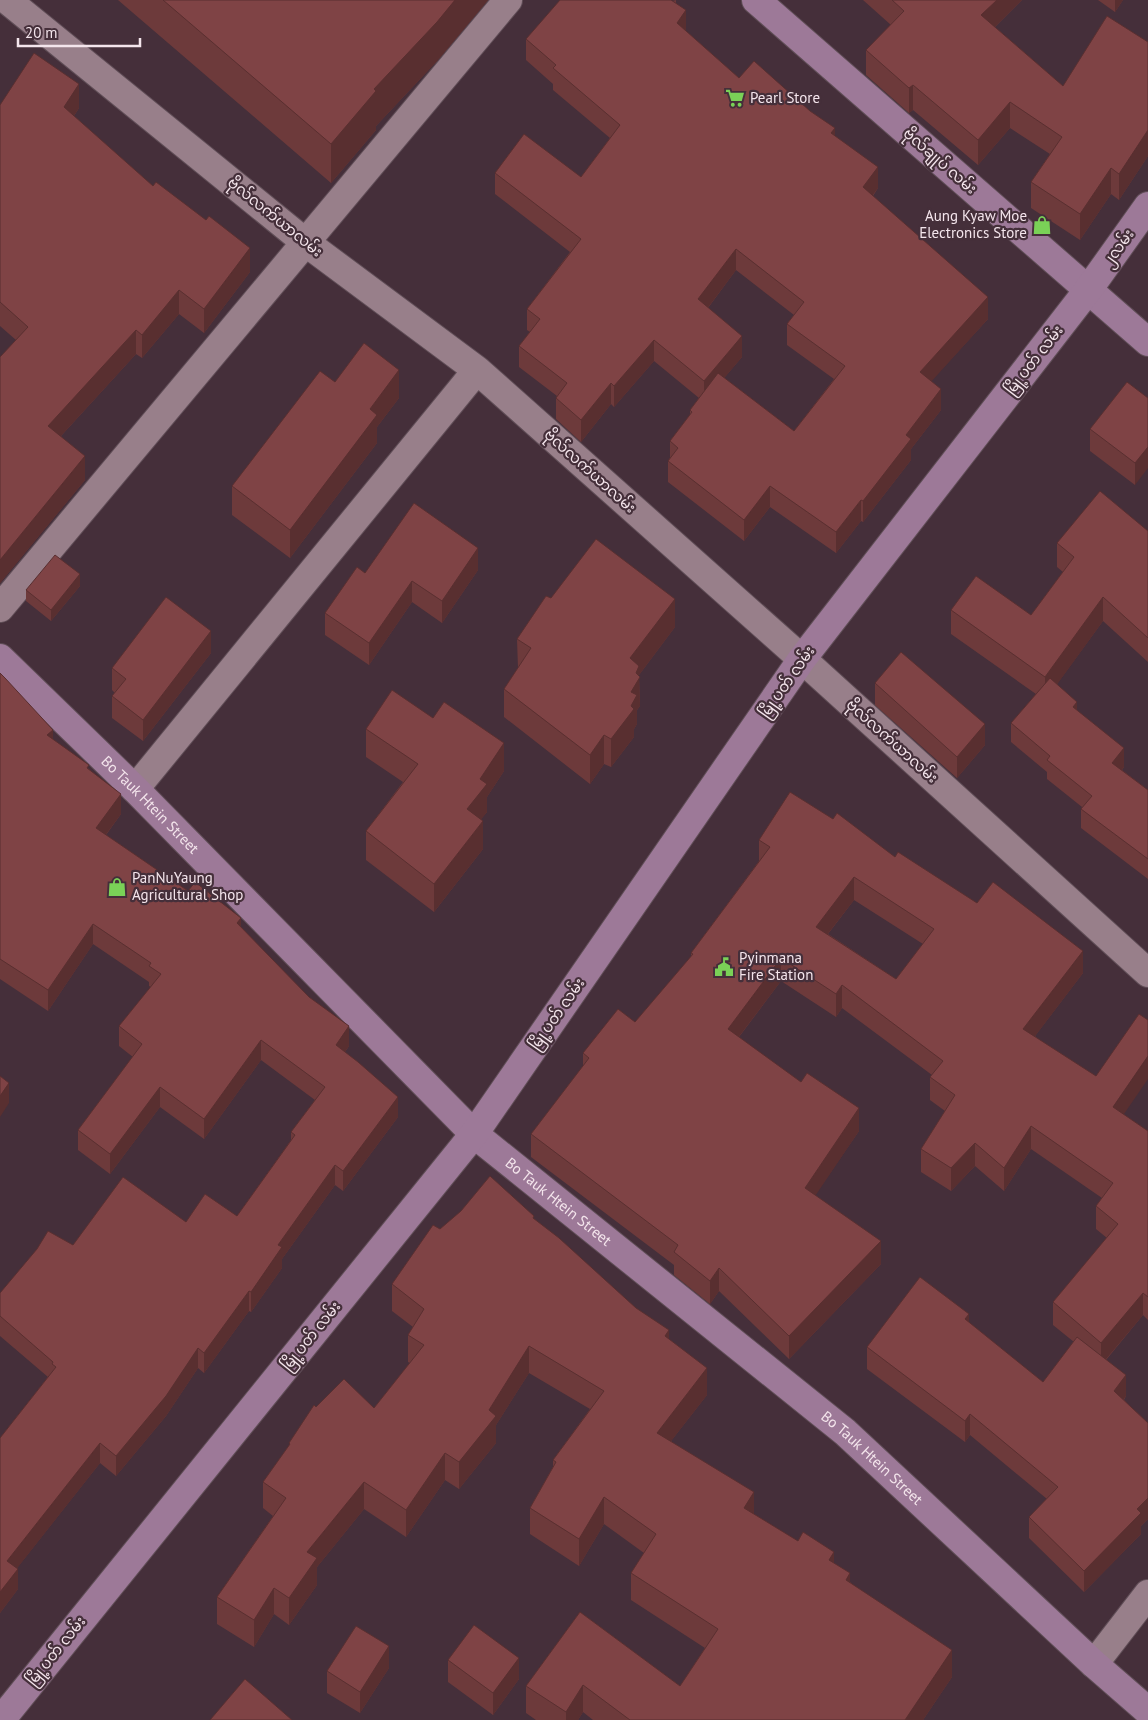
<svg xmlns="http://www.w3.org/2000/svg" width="1148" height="1720" viewBox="0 0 1148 1720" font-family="'PT Sans','Noto Sans Myanmar',sans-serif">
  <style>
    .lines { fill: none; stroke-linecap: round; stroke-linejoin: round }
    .street-casing { stroke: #5f4d56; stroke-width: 30 }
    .secondary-casing { stroke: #5f4d56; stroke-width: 30 }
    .street { stroke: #987f8a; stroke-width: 28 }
    .secondary { stroke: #9d7998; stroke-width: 28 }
    .wall { fill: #6d3a3b; fill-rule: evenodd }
    .shaded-wall { fill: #592f30 }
    .building { fill: #7f4345; stroke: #592f30; fill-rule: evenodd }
    .labels { text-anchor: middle; stroke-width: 4.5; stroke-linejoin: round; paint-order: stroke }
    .poi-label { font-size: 15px; fill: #f4e5ec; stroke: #452f3a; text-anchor: start }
    .street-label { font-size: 15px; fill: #f4e5ec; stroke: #452f3a }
  </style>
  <rect width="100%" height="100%" fill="#452f3a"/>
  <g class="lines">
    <g class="street-casing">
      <path id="street" d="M7,0L305,242L477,370L802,659L1148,973
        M0,608L508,0
        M135,789L477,370
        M1094,1664L1148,1594"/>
    </g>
    <g class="secondary-casing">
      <g id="secondary">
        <path d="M756,0L1148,342"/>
        <path id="s1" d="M0,658L135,789L474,1134L845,1432L1094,1664L1148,1711"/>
        <path d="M1,1720L474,1134L802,659L1088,290L1148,206"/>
      </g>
    </g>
    <use href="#street" class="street"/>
    <use href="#secondary" class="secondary"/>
  </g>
  <path class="wall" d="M118,0H488L437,61L376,126V130L331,183Z
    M676,0V3L686,31L739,78L835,136L878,188L873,196L988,319L931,381L941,410L911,449V460L863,522L861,521L836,553L770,507L744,541L668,482V461L670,458V441L690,415V410L699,398L654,361L614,407L611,404L581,442L556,419V398L557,396L519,367V346L530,332L527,330V309L570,252L495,194V173L581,177L610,138L553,90V84L526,60V39ZM736,270L794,315L787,324V345L834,379L794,431L724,378L742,357L708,308Z
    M863,0H1022L995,27L1063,86L1148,42V156L1119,200L1111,194L1080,240L1031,208V182L1050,154L1010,128L978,165L913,110L909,113L866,75V50L891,25Z
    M1098,0H1123L1115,12Z
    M0,105L79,108L74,116L250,272L204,333L179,314L142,358L136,354L61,436L85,480L0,583L16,340L0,326Z
    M335,382L399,398L377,427V443L290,558L232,515V486Z
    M1148,398L1135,485L1090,451V429Z
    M1148,531V662L1103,621L1057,684L1077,711L1124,767L1122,770L1148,790V879L1081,828V809L1082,807L1047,779V772L1011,742V723L1036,694L951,634V610L1031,615L1063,572L1057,567V543Z
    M478,570L442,623L412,602L369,665L325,635V613L365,573Z
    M80,586L51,621L26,601V590Z
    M551,598L675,627L639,675L640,706L637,710V724L634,729V737L611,767L604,764L590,784L504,717V689L518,668L517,639Z
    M211,653L143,741L112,718V696L115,693L112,690V668Z
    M0,673L53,740L89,769L121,814L106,835L241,927L349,1046L345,1052L398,1117L343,1191L335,1185L282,1259V1268L251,1312L249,1311L204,1373L198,1368L166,1416L116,1476L100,1463L17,1568L18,1589L0,1613V1438L48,1377L0,1336V1293L73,1245L186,1222L237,1216L291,1140V1132L315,1100L261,1060L204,1139L160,1107L110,1174L78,1150V1130L133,1057L119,1046V1026L151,987L149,986V982L93,944L48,1011L0,979Z
    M875,683L985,745L957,778L875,705Z
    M366,729L504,771L487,797V812L481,819L483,849L434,912L366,860V831L403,782L366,757Z
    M833,819L1083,973L1035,1036L1123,1114L1148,1131V1320L1143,1315L1106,1360L1126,1396L1124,1400L1148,1423V1519L1141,1526V1534L1084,1592L1029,1538V1517L1047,1499L970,1435L965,1442L867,1369V1347L969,1323L1043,1382L1074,1342L1053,1325V1302L1107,1238L1096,1229V1206L1102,1198L1031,1149L1004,1191L975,1166L951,1191L921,1172V1149L945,1111L930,1100V1077L932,1075L842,1008L836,1017L781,981L739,1037L859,1131L815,1195L881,1264L789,1359L719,1291L710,1304L674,1275V1265L531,1157V1134L583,1067V1053L635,1022L691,957V953L759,861V840ZM854,900L923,944L896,979L828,934Z
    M534,1219L669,1339L707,1395L671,1441L754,1514L834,1564L850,1582L952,1677L923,1720H593L583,1712L578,1720H536L526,1713V1686L580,1612L680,1686L705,1648L631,1600V1573L644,1553L604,1524L579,1566L530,1534V1508L553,1467V1460L590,1409L529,1373L496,1425V1443L459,1489L445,1480L406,1537L364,1509L317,1567V1585L289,1625L274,1614L254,1647L217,1624V1597L273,1516L263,1508V1482L289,1446V1443L316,1407L374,1408L410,1363L408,1362V1335L413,1327L392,1311V1284L440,1229Z
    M448,1660L519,1679L493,1715L448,1682Z
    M389,1668L360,1713L327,1693V1671Z"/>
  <path class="shaded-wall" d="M455,0H488L437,61L376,126V130L331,183V144L374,89Z
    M997,0H1022L981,41V15Z
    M1115,0H1123L1115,12Z
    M686,10V31L677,23Z
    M79,84V108L64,131V107Z
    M913,85V110L909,113V88Z
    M1010,102V128L978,165V140Z
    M835,128V150L831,133Z
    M1148,130V156L1119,200V174Z
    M878,167V188L863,208V187Z
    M1111,168V194L1080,240V214Z
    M250,248V272L204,333V309Z
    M736,249V270L698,321V299Z
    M179,290V314L142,358V335Z
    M988,297V319L920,394V372Z
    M136,330V354L48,450V426Z
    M742,336V357L704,402V381Z
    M654,340V361L614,407V386Z
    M399,370V398L377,427V443L290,558V530L370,409Z
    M611,383V404L581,442V420Z
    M941,389V410L911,449V460L863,522V501L906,435Z
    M1148,447V468L1135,485V463Z
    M85,456V480L0,583V560Z
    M770,486V507L744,541V520Z
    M861,500V521L836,553V532Z
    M478,548V570L442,623V601Z
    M80,574V586L51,621V610Z
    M412,581V602L369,665V643Z
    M1103,597V621L1045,701V677Z
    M675,599V627L639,675L640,706L637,710V724L634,729V737L611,767V739L630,658Z
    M211,631V653L143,741V720Z
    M1077,702V721L1073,707Z
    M985,724V745L957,778V757Z
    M53,730V750L47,735Z
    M604,735V764L590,784V755Z
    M504,743V771L487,797V812L467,837V809L480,779Z
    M1124,748V767L1112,782V763Z
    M121,794V814L96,848V828Z
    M483,821V849L434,912V884Z
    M854,877V900L816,949V927Z
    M241,918V939L237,923Z
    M93,924V944L48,1011V990Z
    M1083,951V973L1023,1052V1029Z
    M781,958V981L728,1051V1029Z
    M842,985V1008L836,1017V994Z
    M349,1026V1046L336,1065V1045Z
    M261,1040V1060L204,1139V1119Z
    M1148,1056V1079L1113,1130V1107Z
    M9,1083V1103L0,1117V1096Z
    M160,1087V1107L110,1174V1154Z
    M398,1097V1117L343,1191V1171Z
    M859,1108V1131L805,1211V1188Z
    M1031,1126V1149L1004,1191V1168Z
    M975,1143V1166L951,1191V1168Z
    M335,1165V1185L282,1259V1268L251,1312V1292L278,1245Z
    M881,1241V1264L789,1359V1336Z
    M719,1268V1291L710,1304V1281Z
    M249,1291V1311L204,1373V1353Z
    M1143,1293V1315L1101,1365V1343Z
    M969,1314V1335L965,1319Z
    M669,1330V1357L665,1336Z
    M529,1346V1373L496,1425V1443L459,1489V1462L489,1410Z
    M198,1348V1368L166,1416L116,1476V1456Z
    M707,1368V1395L657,1459V1433Z
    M1126,1375V1396L1114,1412V1391Z
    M970,1414V1435L965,1442V1421Z
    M100,1443V1463L7,1581V1561Z
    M445,1453V1480L406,1537V1510Z
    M364,1482V1509L317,1567V1585L289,1625V1598L307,1552Z
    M754,1492V1519L744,1508Z
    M604,1497V1524L579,1566V1539Z
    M1148,1498V1519L1141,1526V1534L1084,1592V1571L1137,1509Z
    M834,1552V1579L829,1560Z
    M18,1569V1589L0,1613V1592Z
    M850,1573V1600L846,1580Z
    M274,1588V1614L254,1647V1620Z
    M389,1646V1668L360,1713V1692Z
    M952,1650V1677L923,1720H905Z
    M519,1658V1679L493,1715V1693Z
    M583,1685V1712L578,1720H566V1712Z"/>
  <path class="building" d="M163,0H455L437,22L374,89L376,91L331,144Z
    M560,0H671L686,10L677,23L739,78L754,61L810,111L835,128L831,133L878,167L863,187L988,297L920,372L941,389L906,435L911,439L863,501L861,500L836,532L770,486L744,520L668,461L678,448L670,441L692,412L690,410L718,373L794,431L845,366L787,324L804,302L736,249L698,299L742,336L704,381L654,340L614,386L611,383L581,420L556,398L567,383L519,346L540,319L527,309L581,239L495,173L524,134L581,177L620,125L553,68L556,65L526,39Z
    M892,0H997L981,15L1063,86L1107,16L1148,42V130L1119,174L1111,168L1080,214L1031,182L1062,137L1010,102L978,140L913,85L909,88L866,50L904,11Z
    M34,53L79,84L64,107L153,186L156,182L206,220L209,216L250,248L204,309L179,290L142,335L136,330L48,426L85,456L0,560V357L28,327L0,302V105Z
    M364,343L399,370L370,409L377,415L290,530L232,486L320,371L335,382Z
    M1127,382L1148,398V447L1135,463L1090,429Z
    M1100,491L1148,531V638L1103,597L1045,677L951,610L976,576L1031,615L1074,557L1057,543Z
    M414,503L478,548L442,601L412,581L369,643L325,613L357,567L365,573Z
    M596,539L675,599L630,658L639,666L636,673L640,677L631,692L637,695L631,706L634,709L611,739L604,735L590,755L504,689L531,648L517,639L546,596L551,598Z
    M55,555L80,574L51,610L26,590Z
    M166,597L211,631L143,720L112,696L126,679L112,668Z
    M901,652L985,724L957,757L875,683Z
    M0,673L5,678L53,730L47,735L89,765L87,768L121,794L96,828L188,891L195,882L241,918L237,923L309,997L349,1026L336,1045L358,1062L398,1097L343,1171L335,1165L278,1245L282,1247L251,1292L249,1291L204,1353L198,1348L166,1396L116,1456L100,1443L7,1561L18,1569L0,1592V1438L56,1367L52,1364L53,1362L0,1316V1293L37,1249L48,1231L73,1245L123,1177L186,1222L205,1194L237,1216L295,1135L291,1132L325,1087L261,1040L204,1119L160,1087L110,1154L78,1130L142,1044L119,1026L161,974L149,966L151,963L93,924L48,990L0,959Z
    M1050,678L1077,702L1073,707L1124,748L1112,763L1148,790V859L1081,809L1092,796L1047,760L1050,756L1011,723Z
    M392,690L433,718L444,702L504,743L480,779L487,784L467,809L483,821L434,884L366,831L418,764L366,729Z
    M790,792L833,819L837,813L895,857L898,852L977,903L993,882L1083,951L1023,1029L1096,1076L1139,1014L1148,1020V1056L1113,1107L1148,1131V1297L1143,1293L1101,1343L1053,1302L1118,1224L1096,1206L1113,1183L1031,1126L1004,1168L975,1143L951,1168L921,1149L955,1095L930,1077L943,1061L842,985L836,994L781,958L728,1029L801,1082L807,1073L859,1108L805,1188L881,1241L789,1336L719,1268L710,1281L674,1252L678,1245L531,1134L589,1058L583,1053L618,1009L635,1022L693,954L691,953L770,847L759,840ZM854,877L934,929L896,979L816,927Z
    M0,1076L9,1083L0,1096Z
    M490,1176L534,1216L533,1218L559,1238L636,1308L669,1330L665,1336L707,1368L657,1433L754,1492L744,1508L798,1541L803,1532L834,1552L829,1560L850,1573L846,1580L952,1650L905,1720H630L583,1685L566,1712L526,1686L580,1612L680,1686L718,1629L631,1573L656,1534L604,1497L579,1539L530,1508L556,1462L553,1460L604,1391L529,1346L489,1410L496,1416L459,1462L445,1453L406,1510L364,1482L307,1552L317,1558L289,1598L274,1588L254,1620L217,1597L286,1498L263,1482L290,1444L289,1443L314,1405L316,1407L344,1379L374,1408L424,1345L408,1335L424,1309L392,1284L433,1225L440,1229L461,1211Z
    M920,1277L969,1314L965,1319L1043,1382L1077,1337L1126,1375L1114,1391L1148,1423V1498L1137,1509L1141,1513L1084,1571L1029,1517L1058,1487L970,1414L965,1421L867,1347Z
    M474,1625L519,1658L493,1693L448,1660Z
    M356,1626L389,1646L360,1692L327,1671Z
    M245,1679L292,1720H210Z"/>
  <defs>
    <g id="supermarket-bare" transform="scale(1.5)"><path d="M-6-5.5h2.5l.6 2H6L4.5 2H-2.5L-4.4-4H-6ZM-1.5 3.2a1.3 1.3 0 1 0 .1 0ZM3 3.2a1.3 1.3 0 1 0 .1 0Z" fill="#7ad157" stroke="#452f3a" stroke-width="2.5" paint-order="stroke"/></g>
    <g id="shop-bare" transform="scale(1.5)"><path d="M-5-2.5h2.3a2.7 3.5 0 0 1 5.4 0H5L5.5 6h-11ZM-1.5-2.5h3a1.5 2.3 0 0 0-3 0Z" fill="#7ad157" stroke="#452f3a" stroke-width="2.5" paint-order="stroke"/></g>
    <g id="civic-bare" transform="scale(1.5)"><path d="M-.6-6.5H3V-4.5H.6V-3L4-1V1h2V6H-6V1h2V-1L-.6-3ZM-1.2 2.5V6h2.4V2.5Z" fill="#7ad157" stroke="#452f3a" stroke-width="2.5" paint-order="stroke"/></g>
  </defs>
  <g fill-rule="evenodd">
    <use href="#supermarket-bare" x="735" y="98"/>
    <use href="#shop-bare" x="1042" y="225"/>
    <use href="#shop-bare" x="117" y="887"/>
    <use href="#civic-bare" x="724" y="967"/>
  </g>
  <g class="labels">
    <g class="poi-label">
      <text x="750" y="103">Pearl Store</text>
      <text x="1027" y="221" text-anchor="end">Aung Kyaw Moe<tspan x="1027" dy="17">Electronics Store</tspan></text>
      <text x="132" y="883">PanNuYaung<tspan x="132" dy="17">Agricultural Shop</tspan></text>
      <text x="739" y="963">Pyinmana<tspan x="739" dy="17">Fire Station</tspan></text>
    </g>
    <g class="street-label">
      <text transform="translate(940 161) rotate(41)" y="5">ဗိုလ်ချုပ် လမ်း</text>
      <text transform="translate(275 217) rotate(39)" y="5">ဗိုလ်လက်ယာလမ်း</text>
      <text transform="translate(1118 248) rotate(-54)" y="5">၂လမ်း</text>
      <text transform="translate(1034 360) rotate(-52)" y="5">မြို့ပတ် လမ်း</text>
      <text transform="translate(590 471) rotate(42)" y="5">ဗိုလ်လက်ယာလမ်း</text>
      <text transform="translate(787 682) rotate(-55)" y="5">မြို့ပတ် လမ်း</text>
      <text transform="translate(892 741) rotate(42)" y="5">ဗိုလ်လက်ယာလမ်း</text>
      <text dy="5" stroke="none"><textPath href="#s1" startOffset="210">Bo Tauk Htein Street</textPath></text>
      <text transform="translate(557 1014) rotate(-55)" y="5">မြို့ပတ် လမ်း</text>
      <text dy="5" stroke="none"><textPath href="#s1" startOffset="780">Bo Tauk Htein Street</textPath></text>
      <text transform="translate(311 1336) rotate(-51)" y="5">မြို့ပတ် လမ်း</text>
      <text dy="5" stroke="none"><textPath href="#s1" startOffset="1185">Bo Tauk Htein Street</textPath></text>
      <text transform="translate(56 1651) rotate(-51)" y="5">မြို့ပတ် လမ်း</text>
    </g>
  </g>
  <path d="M18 38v8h122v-8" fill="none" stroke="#f4e5ec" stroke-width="2.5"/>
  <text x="25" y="38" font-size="15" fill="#f4e5ec" stroke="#452f3a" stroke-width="4" paint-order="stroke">20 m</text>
</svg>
